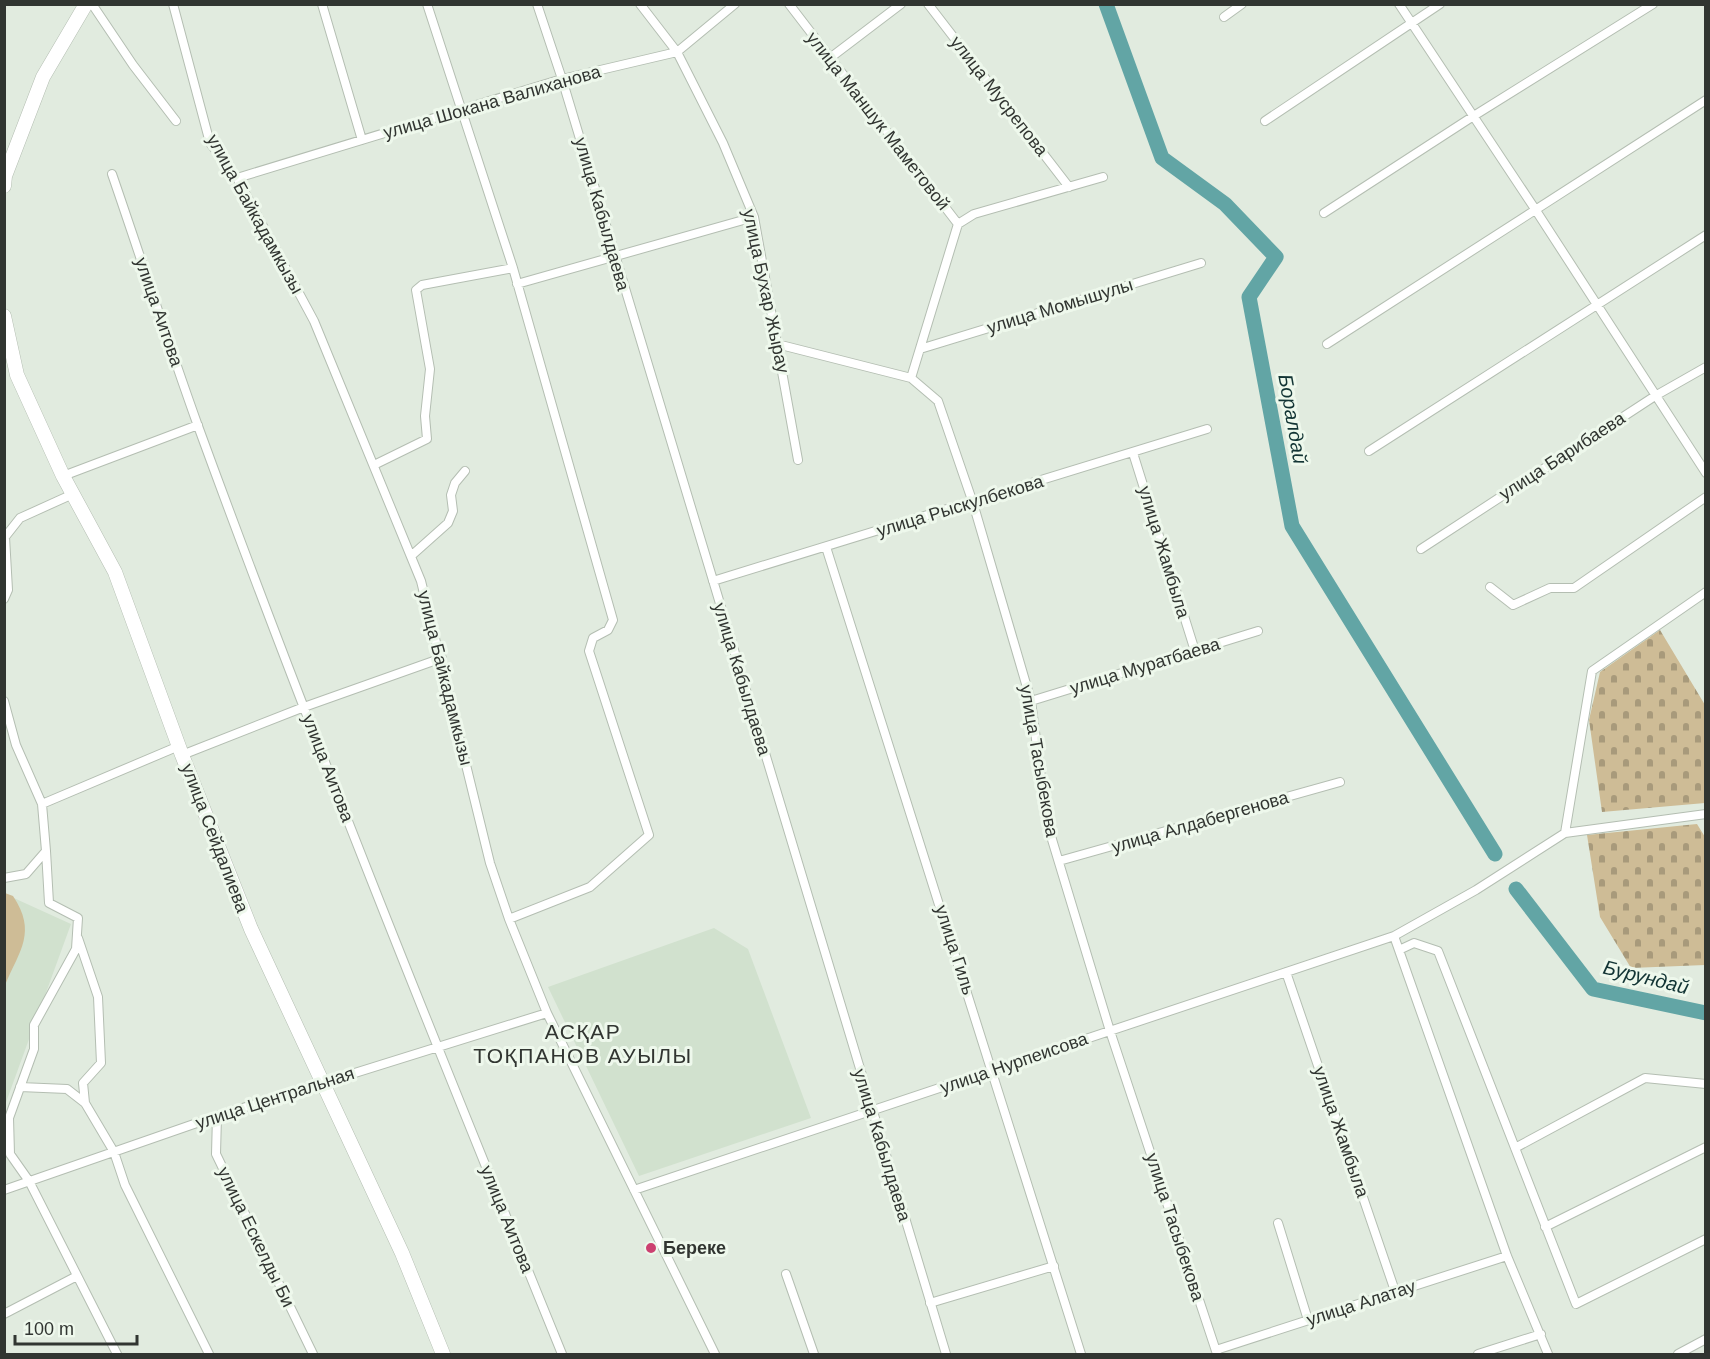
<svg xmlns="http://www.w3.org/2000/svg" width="1710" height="1359" viewBox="0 0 1710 1359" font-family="Arial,sans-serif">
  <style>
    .built { fill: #d1e1ce }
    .cemetery { fill: url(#cemetery-stones) }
    .park { fill: #cebc96 }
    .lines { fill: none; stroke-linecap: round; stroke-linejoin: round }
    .river { stroke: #62a5a5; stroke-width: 15 }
    .street-casing { stroke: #b4beb2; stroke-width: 10 }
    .primary-casing { stroke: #b4beb2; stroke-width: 15 }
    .street { stroke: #fff; stroke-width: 8 }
    .primary { stroke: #fff; stroke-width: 14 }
    .poi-dot { fill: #cc4071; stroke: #eef8ec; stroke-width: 2 }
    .labels { text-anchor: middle; stroke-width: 6; stroke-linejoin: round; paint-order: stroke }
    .street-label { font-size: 18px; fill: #313531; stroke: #eef8ec }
    .poi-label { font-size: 18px; font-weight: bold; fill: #313531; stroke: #eef8ec; text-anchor: start }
    .water-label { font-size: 20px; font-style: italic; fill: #123434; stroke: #eef8ec }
    .quarter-label { font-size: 21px; letter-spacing: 1.5px; fill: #313531; stroke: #eef8ec }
  </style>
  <defs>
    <pattern id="cemetery-stones" width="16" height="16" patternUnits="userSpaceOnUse" patternTransform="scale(1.5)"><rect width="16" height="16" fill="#cebc96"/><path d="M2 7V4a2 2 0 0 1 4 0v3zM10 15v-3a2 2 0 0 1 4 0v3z" fill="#a89a7b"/></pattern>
  </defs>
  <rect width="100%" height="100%" fill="#e1ebdf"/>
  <path class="built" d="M5,894L71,924L5,1105Z
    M714,928L748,949L811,1118L639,1176L548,987Z"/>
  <path class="cemetery" d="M1660,630L1705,705V803L1602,812L1589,720L1600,672Z
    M1697,824L1705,837V965L1631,968L1600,917L1587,835Z"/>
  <path class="park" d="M5,893L13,896C37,932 20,950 5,985Z"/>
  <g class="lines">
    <path class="river" d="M1106,4L1162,158L1225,204L1276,257L1249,297L1292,526L1495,854
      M1516,889L1593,989L1706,1013"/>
    <g class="street-casing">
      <path id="street" d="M92,4L133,65L176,121
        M173,4L210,143L237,178L314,321L421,581L490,863L509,919L547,1013L715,1354
        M322,4L362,140
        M427,4L513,268L613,620L608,630L593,638L589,651L649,835L590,887L509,919
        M537,4L562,79L946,1354
        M640,4L677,52L723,143L754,217L798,460
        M789,4L958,224
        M928,4L1069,187
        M1399,4L1535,209L1706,473
        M1224,17L1242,4
        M830,58L901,4
        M1265,121L1440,4
        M112,174C141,258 168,343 198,426C312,738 437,1047 562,1354
        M237,178L562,79L677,52L735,4
        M1324,213L1472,117L1653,4
        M958,224L974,214L1103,177
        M517,284L754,217
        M777,344L911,378L938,401L973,503L1031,701L1047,823L1110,1031L1217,1354
        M1327,344L1706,100
        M920,349L1201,263
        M911,378L958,224
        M1369,451L1706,235
        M1133,453L1195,651
        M374,465L427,439L425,416L430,369L416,290L422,285L513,268
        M63,476L198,425
        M826,547L1081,1354
        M1421,549L1655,396L1706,367
        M411,556L448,523L453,511L451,495L455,483L465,471
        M713,581L1207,429
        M1490,587L1513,605L1550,588H1574L1706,497
        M4,599L8,590L5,537L20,518L73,494
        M4,701L16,745L42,804L46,851L26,874L4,878
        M1031,701L1258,631
        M182,755L304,707L442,658
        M42,804L179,746
        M1565,833L1592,671L1706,592
        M46,851L49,903L78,918L76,949L34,1025V1049L9,1118L10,1154L29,1181L117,1354
        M1059,861L1340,782
        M1394,936L1507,1256L1548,1354
        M78,938L98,997L101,1063L83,1083L85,1103
        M1399,950L1414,943L1438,951L1576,1304L1706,1239
        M1286,972L1395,1291
        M20,1087L67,1089L85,1103L114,1152L125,1185L209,1354
        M217,1116L216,1154L313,1354
        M1515,1148L1645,1078L1706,1084
        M4,1190L217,1116L547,1013
        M634,1190L1394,936L1476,890L1565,833L1706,814
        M1278,1223L1308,1320
        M1545,1227L1706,1147
        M786,1274L814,1354
        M930,1303L1054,1266
        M4,1314L77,1276
        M1216,1350L1507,1256
        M1478,1354L1541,1334
        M1678,1354L1706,1339"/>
    </g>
    <g class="primary-casing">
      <path id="primary" d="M4,186L5,176L43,77L86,4
        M4,316L17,375L63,476L115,572L182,755L251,929L402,1253L443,1354"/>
    </g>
    <use href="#street" class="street"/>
    <use href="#primary" class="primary"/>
  </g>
  <circle class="poi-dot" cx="651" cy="1248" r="6"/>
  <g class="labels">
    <g class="street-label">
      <text transform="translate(999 96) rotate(52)" y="6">улица Мусрепова</text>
      <text transform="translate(492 102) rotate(-16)" y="6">улица Шокана Валиханова</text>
      <text transform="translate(878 121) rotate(52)" y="6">улица Маншук Маметовой</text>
      <text transform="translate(255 214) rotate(61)" y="6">улица Байкадамкызы</text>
      <text transform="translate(602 214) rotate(74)" y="6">улица Кабылдаева</text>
      <text transform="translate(766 291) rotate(78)" y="6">улица Бухар Жырау</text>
      <text transform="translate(1060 306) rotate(-17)" y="6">улица Момышулы</text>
      <text transform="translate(159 312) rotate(71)" y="6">улица Аитова</text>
      <text transform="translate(1562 456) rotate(-33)" y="6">улица Барибаева</text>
      <text transform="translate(960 506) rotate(-17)" y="6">улица Рыскулбекова</text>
      <text transform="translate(1164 552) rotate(73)" y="6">улица Жамбыла</text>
      <text transform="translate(1145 666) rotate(-17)" y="6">улица Муратбаева</text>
      <text transform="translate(445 678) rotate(76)" y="6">улица Байкадамкызы</text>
      <text transform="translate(742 679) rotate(73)" y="6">улица Кабылдаева</text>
      <text transform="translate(1039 761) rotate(80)" y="6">улица Тасыбекова</text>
      <text transform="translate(328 768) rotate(69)" y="6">улица Аитова</text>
      <text transform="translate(1200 822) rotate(-16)" y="6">улица Алдабергенова</text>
      <text transform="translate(215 838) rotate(69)" y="6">улица Сейдалиева</text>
      <text transform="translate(955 950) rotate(72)" y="6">улица Гиль</text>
      <text transform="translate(1014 1063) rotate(-19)" y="6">улица Нурпеисова</text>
      <text transform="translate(275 1098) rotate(-18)" y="6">улица Центральная</text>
      <text transform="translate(1341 1132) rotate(71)" y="6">улица Жамбыла</text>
      <text transform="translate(882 1145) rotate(73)" y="6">улица Кабылдаева</text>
      <text transform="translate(507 1219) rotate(68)" y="6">улица Аитова</text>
      <text transform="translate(1175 1227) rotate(72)" y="6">улица Тасыбекова</text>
      <text transform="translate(256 1237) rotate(64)" y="6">улица Ескелды Би</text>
      <text transform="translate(1361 1303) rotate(-18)" y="6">улица Алатау</text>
    </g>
    <g class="poi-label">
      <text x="663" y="1254">Береке</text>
    </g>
    <g class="water-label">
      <text transform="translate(1293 419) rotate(80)" y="7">Боралдай</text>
      <text transform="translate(1646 977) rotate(14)" y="7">Бурундай</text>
    </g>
    <g class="quarter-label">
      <text x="583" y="1039">АСҚАР<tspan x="583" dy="24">ТОҚПАНОВ АУЫЛЫ</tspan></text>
    </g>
  </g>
  <rect width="1710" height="1359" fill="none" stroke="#313531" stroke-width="12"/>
  <path d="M15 1335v9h122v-9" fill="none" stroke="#313531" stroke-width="3"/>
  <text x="24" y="1335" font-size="18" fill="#313531" stroke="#eef8ec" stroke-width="4.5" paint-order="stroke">100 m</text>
</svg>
